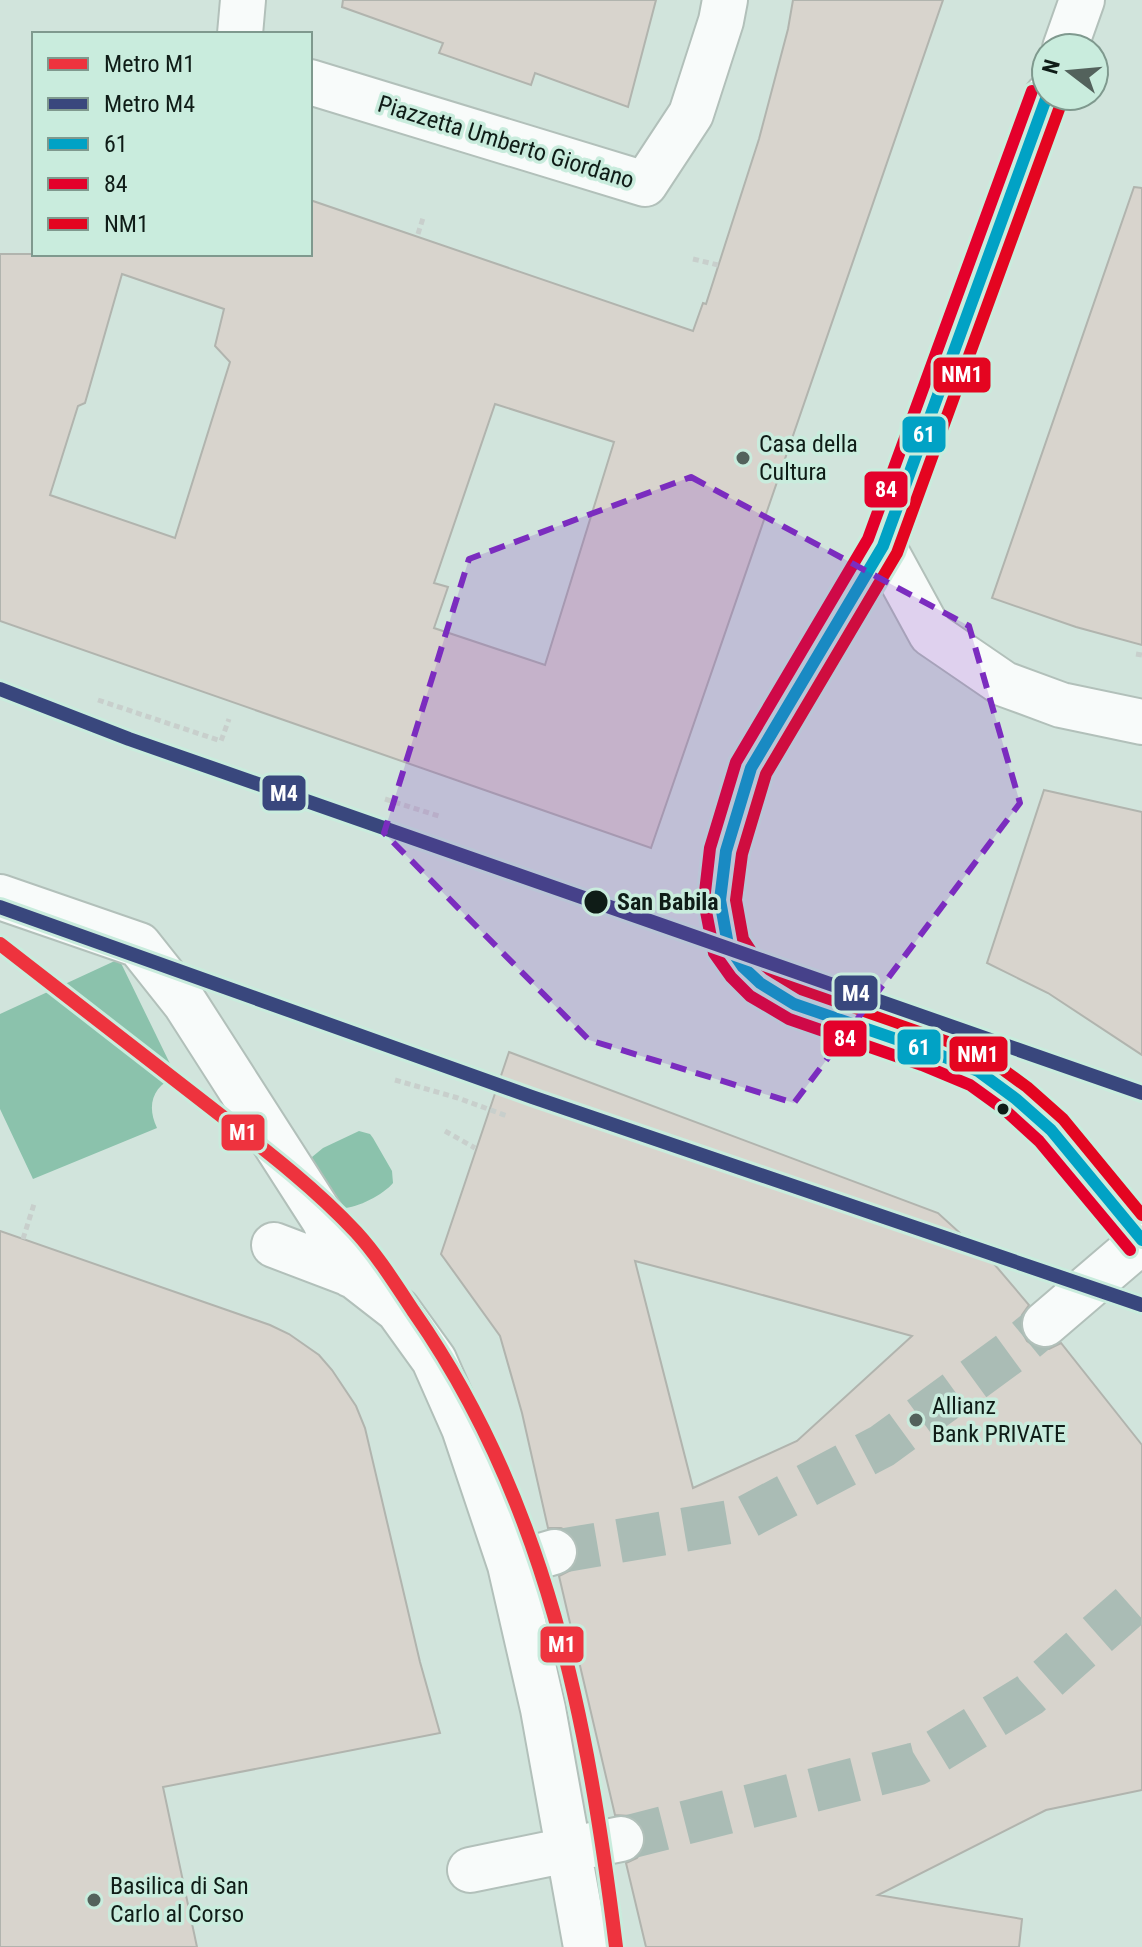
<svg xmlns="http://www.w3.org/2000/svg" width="1142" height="1947" viewBox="0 0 1142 1947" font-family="'Roboto Condensed',sans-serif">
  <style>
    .water { fill: #8bc2ac }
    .building { fill: #d8d4cd; stroke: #b1b4ae; stroke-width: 2; fill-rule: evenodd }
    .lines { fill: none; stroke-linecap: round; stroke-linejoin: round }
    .street-tunnel { stroke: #aabcb5; stroke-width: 44; stroke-dasharray: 44 22; stroke-linecap: butt }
    .street-casing { stroke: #b2c0ba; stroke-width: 48 }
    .path { stroke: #c8cfcc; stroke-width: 5; stroke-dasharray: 6 4; stroke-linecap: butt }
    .street { stroke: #f8fbfa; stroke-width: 44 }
    .bus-1-casing { stroke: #c9ecdd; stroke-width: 18 }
    .bus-2-casing { stroke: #c9ecdd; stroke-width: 18 }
    .bus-3-casing { stroke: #c9ecdd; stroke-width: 18 }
    .bus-1 { stroke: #01a2c5; stroke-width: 12 }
    .bus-2 { stroke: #e4002b; stroke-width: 12 }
    .bus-3 { stroke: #e40520; stroke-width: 12 }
    .metro-1-casing { stroke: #c9ecdd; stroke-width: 20 }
    .metro-2-casing { stroke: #c9ecdd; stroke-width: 20 }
    .metro-1 { stroke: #ee333e; stroke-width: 14 }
    .metro-2 { stroke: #39477d; stroke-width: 14 }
    .marked { fill: #7b2cbf; fill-opacity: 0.2; stroke: #7b2cbf; stroke-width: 6; stroke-dasharray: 16 10; stroke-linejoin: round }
    .poi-dot { fill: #53625c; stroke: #c9ecdd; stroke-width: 3 }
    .stop-dot { fill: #0f1c17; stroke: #c9ecdd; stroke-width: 3 }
    .labels { text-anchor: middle; stroke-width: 7; stroke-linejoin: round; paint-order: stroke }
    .street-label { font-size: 24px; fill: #0f1c17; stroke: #c9ecdd }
    .poi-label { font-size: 24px; fill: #0f1c17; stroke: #c9ecdd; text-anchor: start }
    .stop-label { font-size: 24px; font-weight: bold; fill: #0f1c17; stroke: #c9ecdd; text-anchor: start }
    .line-badge { stroke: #c9ecdd; stroke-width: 3 }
    .badge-label { font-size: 22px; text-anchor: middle; font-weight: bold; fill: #fff }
  </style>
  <rect width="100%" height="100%" fill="#d1e4dc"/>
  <path class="water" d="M119,959L176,1076C153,1086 146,1105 157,1128L33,1179L0,1109V1014Z
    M359,1131L370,1134L373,1138L392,1171L393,1183C383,1195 356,1209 341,1208L313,1164L312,1157L323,1148Z"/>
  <path class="building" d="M343,0H656L628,107L535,73L531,85L439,53L443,43L342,7Z
    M793,0H943L651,848L0,621V254H310V200L693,331L703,303L706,304L759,139L788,29ZM122,274L224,309L215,346L230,362L175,538L50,495L78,406L85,403ZM495,404L614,442L545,665L434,628L448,587L434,583Z
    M1134,187L1142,188V645L1076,627L992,598Z
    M1044,790L1142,812V1055L1048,993L987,963Z
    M509,1052L938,1213L995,1265L1029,1305L1022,1315L1020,1328L1027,1341L1037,1348L1049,1349L1061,1343L1142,1445V1790L1046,1810L878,1895L1022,1919L1019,1947H646L626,1863L637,1858L644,1848L645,1833L640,1823L630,1816L615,1815L559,1576L573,1569L578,1559V1546L571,1533L561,1528H548L522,1413L500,1336L441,1254ZM635,1261L726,1285L912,1336L797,1441L693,1488Z
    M0,1231L270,1325L289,1334L319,1355L332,1370L356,1406L365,1428L420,1662L440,1733L163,1787L197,1947H0Z"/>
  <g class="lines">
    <path class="street-tunnel" d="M554,1552L741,1520L882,1446L1011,1352L1045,1324
      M621,1839L916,1764L1029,1695L1142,1595"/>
    <g class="street-casing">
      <path id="street" d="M240,34L243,0
        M1065,48L1082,0
        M310,82L645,184L691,114L721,21L725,0
        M1047,96L883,546L751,768L726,851L720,900L728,945L743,967L760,983L794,1004L928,1050L978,1071L1016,1099L1051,1130L1142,1240
        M883,546L931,634L1004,684L1061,705L1142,722
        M0,897L139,945L185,1003L324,1220L351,1275
        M274,1245L353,1275L398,1310L434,1360L464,1428L510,1565L543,1709L586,1947
        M1045,1324L1142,1241
        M510,1565L554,1552
        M470,1870L621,1839"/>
    </g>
    <path class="path" d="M418,234L423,218
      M693,259L718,265
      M1136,654L1142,655
      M98,700L221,741L229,719
      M385,799L442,817
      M395,1080L458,1098L507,1116
      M445,1131L475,1148
      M23,1239L34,1204"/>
    <use href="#street" class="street"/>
    <g class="bus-1-casing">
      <path id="bus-1" d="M1047,96L883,546L751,768L726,851L720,900L728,945L743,967L760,983L794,1004L928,1050L978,1071L1016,1099L1051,1130L1142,1240"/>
    </g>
    <g class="bus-2-casing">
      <path id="bus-2" d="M1032,91L868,539L736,762L710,848L704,901L714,953L731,977L750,996L789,1019L922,1065L970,1085L1006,1111L1039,1141L1130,1250"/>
    </g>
    <g class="bus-3-casing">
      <path id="bus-3" d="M1062,101L897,553L766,774L742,854L736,900L743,939L755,957L770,970L801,989L933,1035L987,1058L1027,1087L1063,1119L1142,1215"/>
    </g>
    <use href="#bus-1" class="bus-1"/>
    <use href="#bus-2" class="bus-2"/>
    <use href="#bus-3" class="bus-3"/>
    <g class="metro-1-casing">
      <path id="metro-1" d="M0,944C70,999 140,1052 210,1107C260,1146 312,1185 356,1232C378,1256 396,1285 414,1312C547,1502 588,1721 616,1947"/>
    </g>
    <g class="metro-2-casing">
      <path id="metro-2" d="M0,689L129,739L1142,1093
        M0,907L532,1097L1142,1305"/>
    </g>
    <use href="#metro-1" class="metro-1"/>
    <use href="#metro-2" class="metro-2"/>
  </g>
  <path class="marked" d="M691,477L969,626L1020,803L794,1103L589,1040L384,833L469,559Z"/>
  <g class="poi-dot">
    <circle cx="743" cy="458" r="8"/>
    <circle cx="916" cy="1420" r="8"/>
    <circle cx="94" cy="1900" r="8"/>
  </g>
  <g class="stop-dot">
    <circle cx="596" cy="902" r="13"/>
    <circle cx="1003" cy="1109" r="7"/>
  </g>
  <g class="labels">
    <g class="street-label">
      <text transform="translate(506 142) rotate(17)" y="8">Piazzetta Umberto Giordano</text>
    </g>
    <g class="poi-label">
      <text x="759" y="452">Casa della<tspan x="759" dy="28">Cultura</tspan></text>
      <text x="932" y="1414">Allianz<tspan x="932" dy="28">Bank PRIVATE</tspan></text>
      <text x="110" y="1894">Basilica di San<tspan x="110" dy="28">Carlo al Corso</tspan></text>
    </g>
    <g class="stop-label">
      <text x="617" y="910">San Babila</text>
    </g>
  </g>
  <g class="line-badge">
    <rect x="932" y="356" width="60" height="38" rx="8" fill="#e40520"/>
    <rect x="901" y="415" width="46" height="39" rx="8" fill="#01a2c5"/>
    <rect x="863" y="470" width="46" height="39" rx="8" fill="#e4002b"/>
    <rect x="261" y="774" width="46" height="38" rx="8" fill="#39477d"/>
    <rect x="833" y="974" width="46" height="38" rx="8" fill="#39477d"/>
    <rect x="822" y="1019" width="46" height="39" rx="8" fill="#e4002b"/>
    <rect x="896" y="1028" width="46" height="38" rx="8" fill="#01a2c5"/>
    <rect x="948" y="1035" width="61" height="38" rx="8" fill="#e40520"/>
    <rect x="220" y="1113" width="46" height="39" rx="8" fill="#ee333e"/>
    <rect x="539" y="1625" width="46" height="39" rx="8" fill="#ee333e"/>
  </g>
  <g class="badge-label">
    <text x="962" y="382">NM1</text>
    <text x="924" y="442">61</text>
    <text x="886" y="497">84</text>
    <text x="284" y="801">M4</text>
    <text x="856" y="1001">M4</text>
    <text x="845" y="1046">84</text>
    <text x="919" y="1055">61</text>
    <text x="978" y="1062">NM1</text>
    <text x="243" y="1140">M1</text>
    <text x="562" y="1652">M1</text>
  </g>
  <rect x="32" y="32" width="280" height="224" fill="#c9ecdd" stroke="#7f998e" stroke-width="2"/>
  <rect x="48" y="58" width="40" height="12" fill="#ee333e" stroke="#7f998e" stroke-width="2"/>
  <text x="104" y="72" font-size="24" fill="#0f1c17">Metro M1</text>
  <rect x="48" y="98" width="40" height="12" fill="#39477d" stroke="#7f998e" stroke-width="2"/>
  <text x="104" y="112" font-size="24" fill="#0f1c17">Metro M4</text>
  <rect x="48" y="138" width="40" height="12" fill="#01a2c5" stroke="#7f998e" stroke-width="2"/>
  <text x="104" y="152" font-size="24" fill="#0f1c17">61</text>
  <rect x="48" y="178" width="40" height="12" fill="#e4002b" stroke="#7f998e" stroke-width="2"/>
  <text x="104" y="192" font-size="24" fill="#0f1c17">84</text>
  <rect x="48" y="218" width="40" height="12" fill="#e40520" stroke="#7f998e" stroke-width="2"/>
  <text x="104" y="232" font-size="24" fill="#0f1c17">NM1</text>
  <g transform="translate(1070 72) rotate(286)"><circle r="38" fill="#c9ecdd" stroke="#7f998e" stroke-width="2"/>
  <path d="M0-6L14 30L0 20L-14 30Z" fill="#53625c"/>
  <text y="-12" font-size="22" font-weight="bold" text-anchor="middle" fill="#0f1c17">N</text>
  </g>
</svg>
